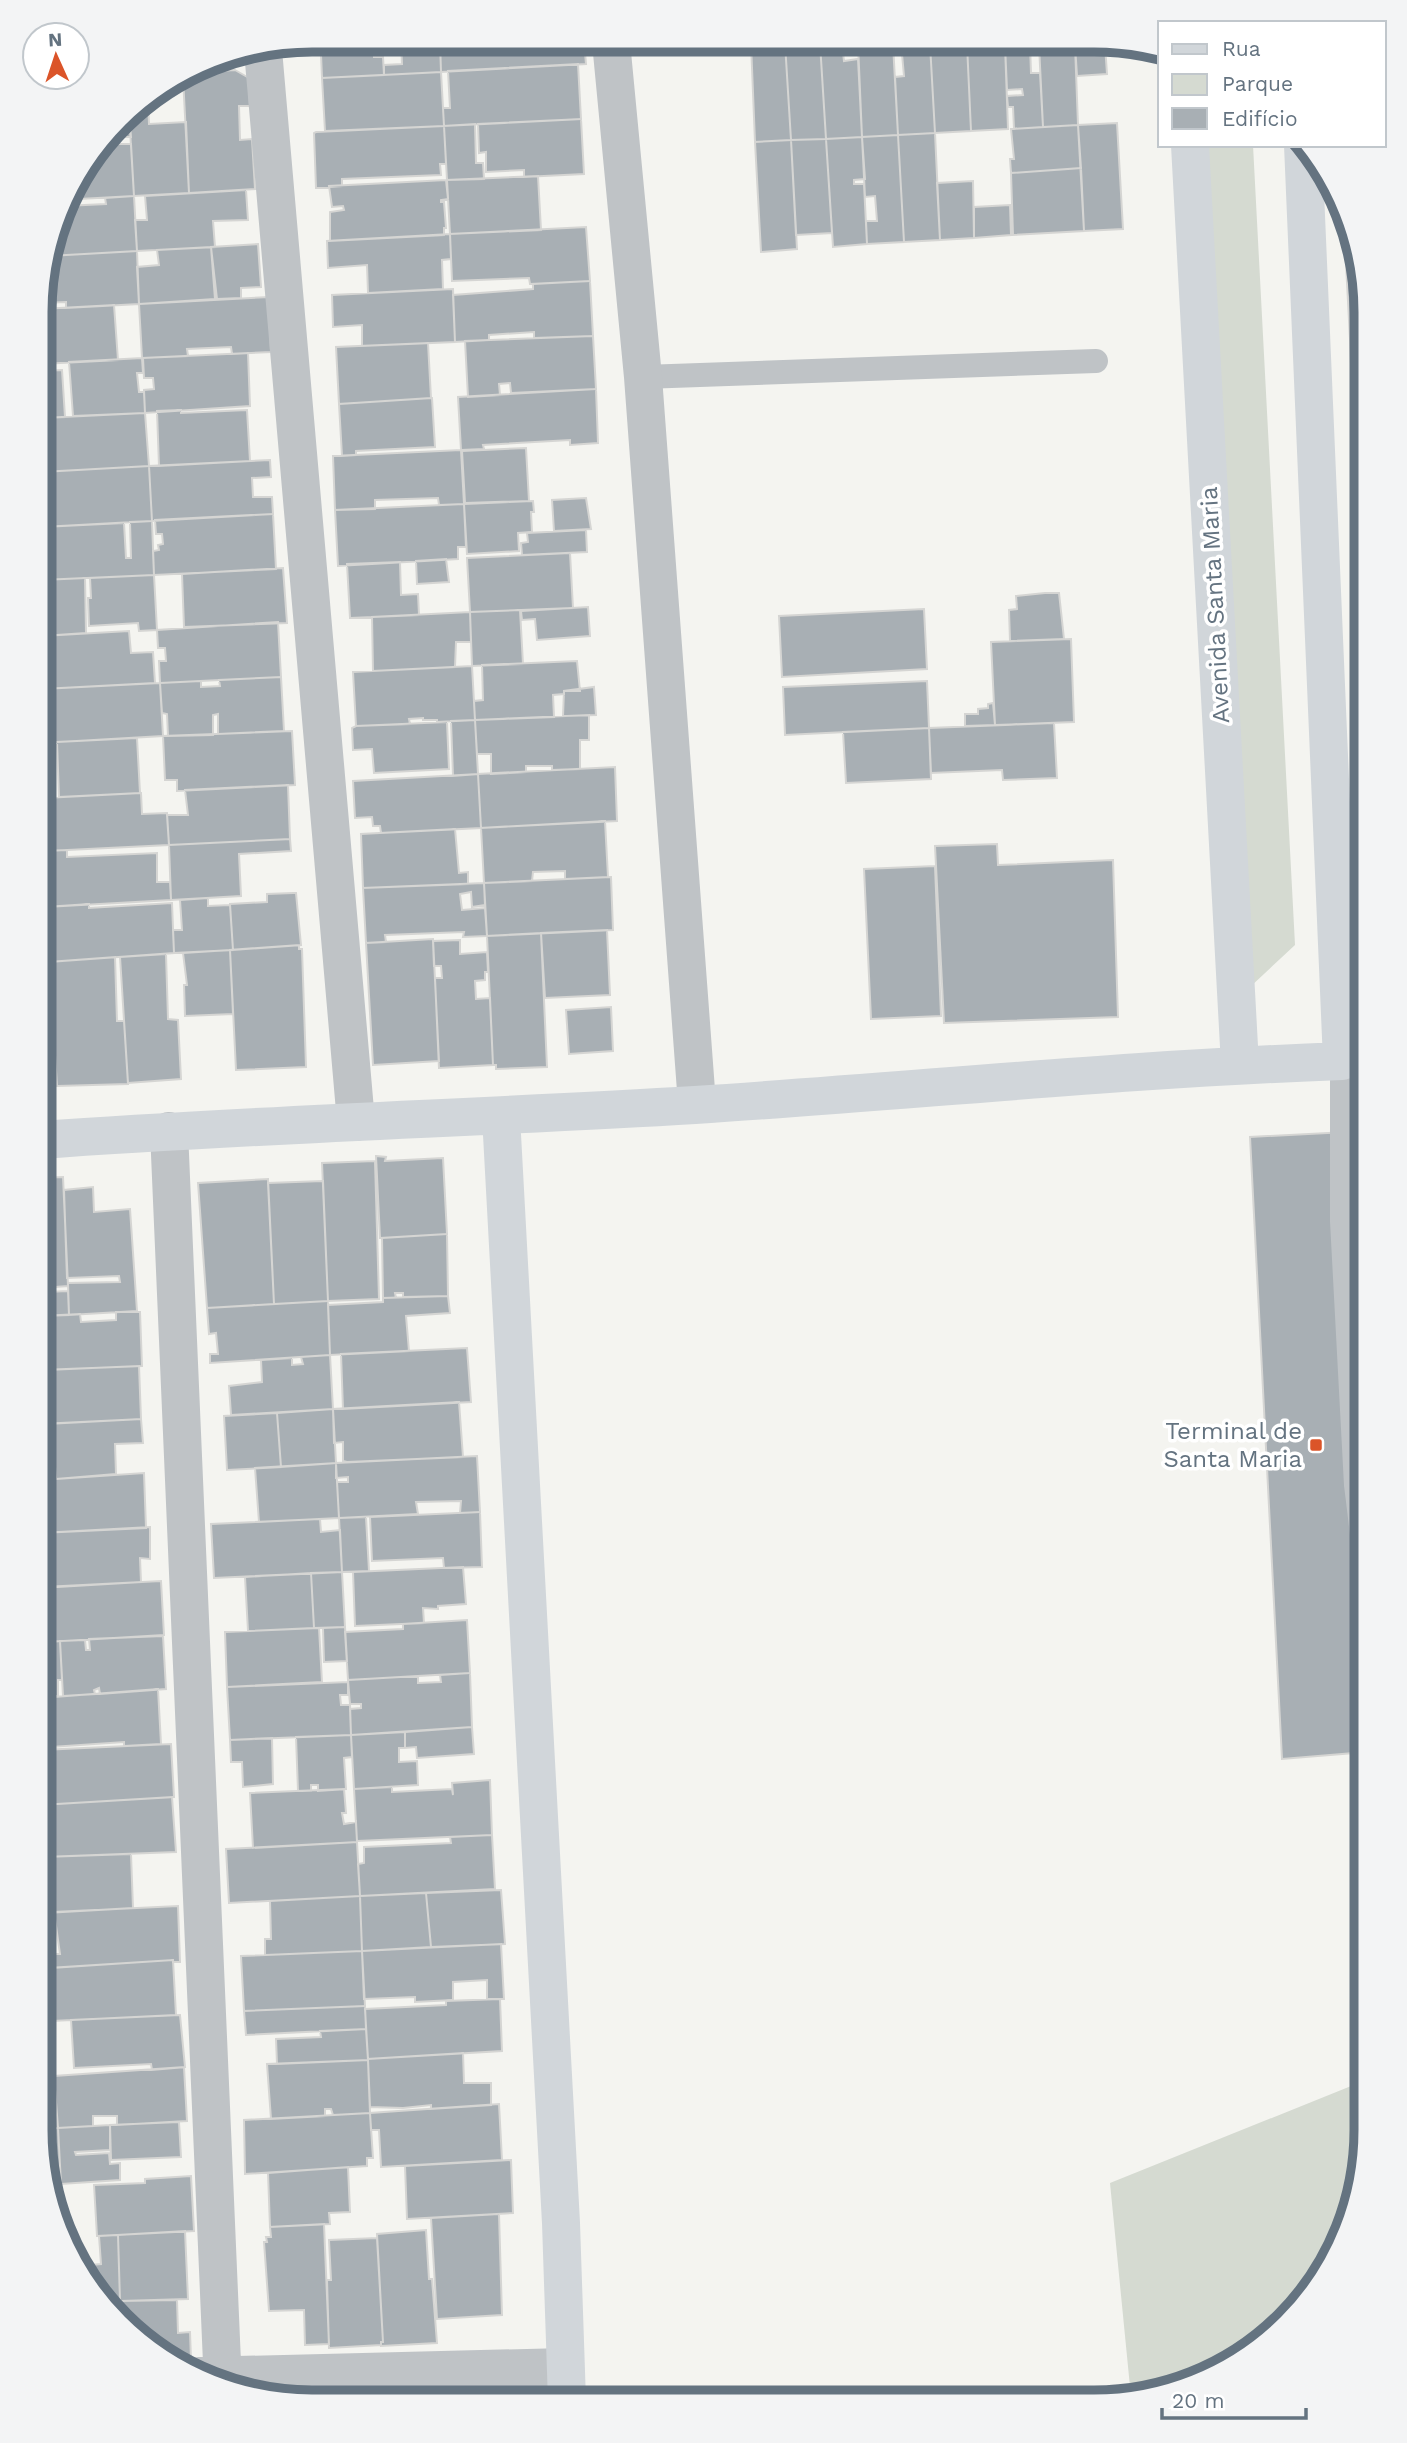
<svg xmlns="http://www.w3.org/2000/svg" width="1407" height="2443" viewBox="0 0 1407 2443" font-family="'Work Sans',sans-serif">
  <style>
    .green { fill: #d5dad1 }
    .building { fill: #a8afb4; stroke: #d5d5d3; stroke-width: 2 }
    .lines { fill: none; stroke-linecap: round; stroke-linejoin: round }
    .lane { stroke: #bfc3c6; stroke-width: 24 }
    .street { stroke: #bfc3c6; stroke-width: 38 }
    .secondary { stroke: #d1d6da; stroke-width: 38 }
    .poi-dot { fill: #db5429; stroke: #fff; stroke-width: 2.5 }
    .labels { text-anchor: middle; stroke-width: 7; stroke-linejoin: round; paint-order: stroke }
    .street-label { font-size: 24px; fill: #647380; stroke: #fff }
    .poi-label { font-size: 24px; fill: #647380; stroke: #fff; text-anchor: end }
    .rim { fill: none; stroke: #647380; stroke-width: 9 }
  </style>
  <rect width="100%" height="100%" fill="#f4f4f0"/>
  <path class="green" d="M1202,145H1253L1295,945L1249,988Z
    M1366,2080V2148L1346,2234L1310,2296L1260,2347L1182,2388L1131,2397L1110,2183Z"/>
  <path class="building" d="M321,40L374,41V45L321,47Z
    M401,41H440L441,72L384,75V65L402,64Z
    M440,41L584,42L586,64L441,72Z
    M751,43H785L791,140L755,142Z
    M785,43H820L826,139L791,140Z
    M820,43L842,44L844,61L858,59L862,137L826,139Z
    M858,44H893L898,135L862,137Z
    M893,44H930L935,133L898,135L895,77L904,76L902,54L894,53Z
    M930,44H967L971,131L935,133Z
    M967,44L1005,45L1008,129L971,131Z
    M1005,45H1039H1030L1031,73H1040L1043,127L1014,129L1013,107H1008L1007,96L1023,95L1022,89L1007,90Z
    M1039,45H1075L1078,125L1043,127Z
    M1075,45H1105L1107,74L1077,76Z
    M374,52V57H383L384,75L322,78L321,54Z
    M578,64L581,119L444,126L443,108H450L448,71Z
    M235,70L249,78L250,106H239L240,140L252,139L255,189L189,193L183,77L190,73Z
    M441,72L444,126L325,131L322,78Z
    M148,99L149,124L186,122L189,193L134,196L129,113Z
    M129,113L131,137H110Z
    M581,119L584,174L524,177V170L486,172V152L479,153L478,124Z
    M1117,123L1123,229L1084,231L1078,125Z
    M475,124L476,163H483L484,179L447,180L444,126Z
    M1078,125L1081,168L1011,173L1010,159H1014L1011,129Z
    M444,126L446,164H440L441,175L342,179V186L316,188L314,133L316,132Z
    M935,133L940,240L904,242L898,135Z
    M898,135L904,242L867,244L866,221H877L875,196L865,197L862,137Z
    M862,137L865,179L854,180V184H864L867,244L833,247L826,139Z
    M826,139L832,233L796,235L791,140Z
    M791,140L797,249L761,252L755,142Z
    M112,144H131L134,196L79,199L78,179L103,147H112Z
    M1081,168L1084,231L1013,235L1011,173Z
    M538,176L541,230L450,234L447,180Z
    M78,179L79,199L66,200L69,192Z
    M446,180L448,199L441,200V202H444L446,228H444V235L330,241V212L344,210L343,206L332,207L329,186Z
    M973,181L974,238L940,240L937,183Z
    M246,190L248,220L213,221L215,247L137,251L135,220H147L145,196Z
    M134,196L137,251L49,256L64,206L106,204L105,198Z
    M1010,205L1011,235L974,238V207Z
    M1344,209L1352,225L1359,263L1346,264Z
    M586,227L590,281L530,284L529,278L452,281L450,234Z
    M450,234L451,259L442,260L443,289L368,293L367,265L328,268L327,241Z
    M258,244L261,287L241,288V298L217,299L211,247Z
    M211,247L215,299L139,304L137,267L159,265L157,250Z
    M137,251L139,304L66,308V302L43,303V278L49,256Z
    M1359,263L1367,313V338L1350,339L1346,264Z
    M590,281L593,336L534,338V332L489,335V340L455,342L453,295L533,289V284Z
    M453,289L455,342L362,346V325L333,327L332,295Z
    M269,297L271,352L232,354L231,347L187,349L188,356L142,358L139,304Z
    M114,305L118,360L42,364V309Z
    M593,336L596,389L511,393L510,383L499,384L500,395L468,397L465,341Z
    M1367,338V411L1353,413L1350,339Z
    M428,343L431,398L339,404L336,347Z
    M248,353L250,406L145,413L144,390L154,389L153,378H144L143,358Z
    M142,358L143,373H137L139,392H144L145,413L73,416L69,362Z
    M62,370L65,417L42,418V371Z
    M596,389L598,443L570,445V440L483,445L484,449L461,450L458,397Z
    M432,398L435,447L356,451V455L342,456L339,404Z
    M181,410V413L247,410L250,461L159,466L157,411Z
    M145,413L149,466L42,472V418Z
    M526,448L529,501L465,503L462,451Z
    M461,450L464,504L439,505L438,498L375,500V509L335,510L333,456Z
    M270,460L271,477L252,478L253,497H272L273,514L152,521L149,466Z
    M149,466L152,521L42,527V472Z
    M586,498L591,529L554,531L552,500Z
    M533,501L534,512H531L532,532L518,533L519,551L467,554L464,504Z
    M464,504L466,547H458V559L338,566L335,510Z
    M273,514L276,569L154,575L153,551L159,550L158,545L163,544L162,534H156L155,520Z
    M152,521L154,575L42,580V527L124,523L126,558H131L130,522Z
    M586,530L587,552L522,555L521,543L528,542L527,533Z
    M570,553L573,608L470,612L467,558Z
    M446,559L449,582L417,584L416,561Z
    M400,562L401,595L418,594L419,615L350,618L347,564Z
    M283,568L287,623L184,627L182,574Z
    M154,575L157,630L139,631L138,623L89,626L88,598H91L90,578Z
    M85,578L86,633L42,636V580Z
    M1045,593H1059L1064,639L1010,641L1009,610L1017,609L1016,596Z
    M588,607L590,636L537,640L535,619L522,620L521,611Z
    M924,609L927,669L782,677L779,616Z
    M520,610L523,664L472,666L470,612Z
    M470,612L471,642H456L455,667L373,671L372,617Z
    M278,622L281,677L160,683L159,661H166L165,648H158L157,630Z
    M129,631L131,653L153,652L155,683L42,689V636Z
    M1071,639L1074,722L995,725L991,642Z
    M577,661L580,691H564V694L553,695L554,717L475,720L474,701L483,700L482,665Z
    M472,666L475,720L437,722V720H423V718L409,719L410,724L356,726L353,672Z
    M281,677L284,731L218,734V714L213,715V735L168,736L167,714L162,713L160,683L201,681V687L220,686L219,680Z
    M927,681L929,728L785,735L783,687Z
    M160,683L163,736L42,743V689Z
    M594,687L596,715L563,716L564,691Z
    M993,703L995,725L965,726V714H978V709L988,708V704Z
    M589,715V740H580V769L552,770V766H526V772L491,774V754H477L475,720Z
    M475,720L478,774L453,776L451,721Z
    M447,722L449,769L374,773L372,749L353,750L352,728L356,726Z
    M1054,723L1057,778L1003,780L1002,770L931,773L929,728Z
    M929,728L931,779L846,783L843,732Z
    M292,731L295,785L177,791V780H165L163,736Z
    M137,738L140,793L59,797L57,742Z
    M615,767L617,821L481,828L478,774Z
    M478,774L481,828L381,833L380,826H373L372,817L355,818L353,781Z
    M288,785L290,839L169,845L167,815H188L185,790Z
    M141,793L142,814L167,813L169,845L47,851L44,798Z
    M605,821L608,877L565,879V871L533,872L532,881L484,883L481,828Z
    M455,829L459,873L468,872V884L363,888L361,834Z
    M290,839L291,851L239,854L241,896L171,900L169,845Z
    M997,844L998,865L1113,860L1118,1017L944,1023L935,846Z
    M67,850V857L157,853V882H170L171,900L46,907L43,851Z
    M935,866L941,1016L871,1019L864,869Z
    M611,877L613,930L487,936L484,883Z
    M484,883L485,905L472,907L471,892L460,894L462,910L485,908L487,936L463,937L464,932L385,935L386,942L366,943L363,888Z
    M293,893H296L301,945L233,950L230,904L267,902V894Z
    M208,898V906L230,905L233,950L174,953L173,930H182L180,900Z
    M172,903L174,953L49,962L46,907L89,904V908Z
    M607,930L610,995L545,998L541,933Z
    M541,933L547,1067L496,1069V1065H493L487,936Z
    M433,939L439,1061L373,1065L366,943Z
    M460,940V954L487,952L488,972H485V980L475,981L476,999L490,998L493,1065L439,1068L435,978H442L441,966H434L433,941Z
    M299,945V949H302L306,1067L236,1070L230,950Z
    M230,950L233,1014L185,1016L184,985H187L183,953Z
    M166,954L168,1019L178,1020L181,1079L128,1083L120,957Z
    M115,957L117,1021H124L128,1084L57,1086L49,962Z
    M611,1007L613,1051L569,1054L566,1010Z
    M1366,1131V1752L1282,1759L1250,1137Z
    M376,1156L386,1157L385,1161L443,1158L447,1234L380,1238Z
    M375,1161L379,1299L328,1301L322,1163Z
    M63,1177L68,1286L41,1288V1178Z
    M268,1179L274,1304L207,1308L198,1183Z
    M323,1181L328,1301L274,1304L268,1183Z
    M93,1187L94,1212L130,1209L137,1311L69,1315L68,1283L120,1282L119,1276L67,1278L64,1190Z
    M447,1234L448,1296L403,1297V1293H395L396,1298H383L382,1238Z
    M41,1288H46V1292L68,1291L69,1315L41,1316Z
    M448,1296L450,1313L406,1316L409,1351L330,1355L328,1305L383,1302V1298Z
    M328,1301L330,1355L210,1363V1354H218L216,1333L209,1334L207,1308Z
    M116,1312H140L142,1366L41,1370V1316L80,1314L81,1322L116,1320Z
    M467,1348L471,1402L343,1409L341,1354Z
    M330,1355L333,1409L231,1415L229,1386L262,1382L261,1360L292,1358V1365L303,1364L301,1357Z
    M139,1366L141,1419L47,1424L46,1370Z
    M459,1402L463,1457L347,1462L343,1461V1442L334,1443L333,1409Z
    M333,1409L336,1463L281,1467L277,1413Z
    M277,1413L281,1467L227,1470L224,1416Z
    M141,1419L143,1443L115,1444L116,1474L56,1479L55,1467H48L49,1479L41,1480V1424Z
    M477,1456L480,1512L460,1513L461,1501L416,1502L418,1514L339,1518L337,1482H348V1477L336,1478V1463Z
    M336,1463L339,1518L259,1522L255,1468Z
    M144,1473L146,1528L41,1533V1480Z
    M480,1512L482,1567L444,1568L443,1558L372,1561L370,1517Z
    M366,1517L369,1571L342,1572L339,1518Z
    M320,1519L321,1532L340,1530L342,1572L214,1578L211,1524Z
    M150,1527V1559L140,1558L141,1582L41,1588V1533Z
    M463,1567L466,1604L438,1606V1609L423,1608L424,1623L355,1626L353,1572Z
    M342,1572L345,1627L314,1628L311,1573Z
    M311,1573L314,1628L248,1631L245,1577Z
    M161,1581L164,1635L47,1642L44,1587Z
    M467,1620L470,1673L348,1680L345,1632L403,1629V1624Z
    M345,1627L347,1661L324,1662L323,1628Z
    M319,1628L322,1682L227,1687L225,1632Z
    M163,1636L166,1689L100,1694L99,1688L94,1690L95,1694L63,1696L60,1641L85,1640L86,1650H90L89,1639Z
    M60,1641L62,1680H58V1696L41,1698V1642Z
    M470,1673L472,1727L351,1735L350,1709L361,1708V1704H350L348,1680L418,1676V1683L441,1682L440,1675Z
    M348,1682V1695H340L341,1705H350L351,1735L230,1740L227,1687Z
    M158,1689L161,1744L124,1746V1742L51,1747V1734L41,1735V1698Z
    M472,1727L474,1754L417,1758L416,1747L405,1748V1732Z
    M405,1732V1748H399V1762L417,1761L418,1785L354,1789L351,1735Z
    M351,1735L352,1757L344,1758L346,1789L318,1791V1785H311V1791H298L296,1737Z
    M272,1738L273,1784L243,1787L242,1762H231L230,1740Z
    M171,1744L174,1797L41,1805V1750Z
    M490,1780L492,1835L357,1841L354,1789L392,1787V1792L452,1789L453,1795L452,1783Z
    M344,1789L346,1813H342L344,1824L356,1822L357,1842L253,1848L250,1793Z
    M172,1797L176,1852L43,1857L41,1805Z
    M492,1835L495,1889L360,1896L358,1864L364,1863V1847L451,1843L450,1837Z
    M357,1842L360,1896L229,1903L226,1849Z
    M131,1854L133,1908L46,1913L43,1857Z
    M501,1890L505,1944L431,1947L426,1893Z
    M426,1893L431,1947L362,1951L360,1896Z
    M360,1896L362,1951L265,1955V1939H271L270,1901Z
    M178,1906L180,1962H173V1960L52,1968L51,1954H60L54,1912Z
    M41,1913H46L49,1966H40Z
    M501,1944L504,1999H487V1980L453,1982V2000L415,2002V1997L364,1999L362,1951Z
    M362,1951L365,2006L244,2011L241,1956Z
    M173,1960L176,2015L52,2021L49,1968Z
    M40,1966H49L52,2022L40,2023Z
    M500,1999L502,2051L368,2059L365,2009L446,2005V2001Z
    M365,2006L366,2029L246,2035L244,2011Z
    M180,2015L185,2067L152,2070L151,2064L74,2068L71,2020Z
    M52,2022L54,2072H40V2023Z
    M366,2029L368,2060L277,2064L276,2039L321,2037L320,2031Z
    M463,2053L464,2083H491V2105L431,2109V2105L403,2108L370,2107L368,2059Z
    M368,2060L370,2113L333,2115L331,2109H325V2116L271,2119L267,2064Z
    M184,2067L187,2121L117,2125V2116H93V2126L58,2128L54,2076Z
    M54,2076L58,2128L40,2129V2077Z
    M499,2104L502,2160L381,2167L379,2130H371L370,2113Z
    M370,2113L373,2158H367V2166L245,2174L244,2120Z
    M179,2122L181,2157L111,2160L110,2125Z
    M110,2125V2150L75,2152L76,2155L109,2153L110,2164L120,2163V2180L61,2184L58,2128Z
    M58,2128L61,2184H49L40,2129Z
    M511,2160L513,2213L407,2219L405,2166Z
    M348,2167L350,2212L329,2213L330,2224L270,2227L268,2173Z
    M191,2176L194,2231L97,2236L94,2185L145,2183V2179Z
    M49,2184H61L64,2236L55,2218Z
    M499,2214L502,2315L437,2319L431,2218Z
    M324,2224L329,2344L305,2345L304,2310L269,2311L264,2242H267L266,2237H271L270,2227Z
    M426,2230L429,2279H432L437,2343L381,2346V2342H383L377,2234Z
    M185,2231L188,2299L120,2301L118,2235Z
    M118,2235L120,2301L121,2321L86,2282L78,2266L101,2264L99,2236Z
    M377,2238L383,2342H381V2345L329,2348L327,2280H331L329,2240Z
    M177,2300L178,2333L190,2332L191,2360L175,2361L133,2335L121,2321L120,2301Z"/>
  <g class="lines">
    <path class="lane" d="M643,377L1096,361
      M1342,1061V1221L1356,1485L1358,1501L1366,1500
      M1358,1501L1366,1568"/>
    <path class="street" d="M611,42L643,377L697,1104
      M263,50L356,1122
      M1342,1061L1366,1060
      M169,1131L223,2386
      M199,2376L565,2367"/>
    <path class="secondary" d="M1190,145L1240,1065
      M501,1116L561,2223L567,2401
      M41,1140C259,1124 477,1118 695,1105C911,1091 1126,1069 1342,1061L1303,145"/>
  </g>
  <rect class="poi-dot" x="1309" y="1438" width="14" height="14" rx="3.5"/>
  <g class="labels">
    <g class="street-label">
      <text transform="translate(1215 605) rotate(-93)" y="8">Avenida Santa Maria</text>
    </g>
    <g class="poi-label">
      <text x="1302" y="1439">Terminal de<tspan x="1302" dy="28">Santa Maria</tspan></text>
    </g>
  </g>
  <path d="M0 0H1407V2443H0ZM312 52H1094A260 260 0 0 1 1354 312V2130A260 260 0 0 1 1094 2390H312A260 260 0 0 1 52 2130V312A260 260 0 0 1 312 52Z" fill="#f3f4f5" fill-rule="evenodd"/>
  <path class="rim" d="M312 52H1094A260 260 0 0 1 1354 312V2130A260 260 0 0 1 1094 2390H312A260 260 0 0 1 52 2130V312A260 260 0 0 1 312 52Z"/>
  <rect x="1158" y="21" width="228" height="126" fill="#ffffff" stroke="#c1c7cc" stroke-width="2"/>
  <rect x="1172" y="44" width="35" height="10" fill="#d1d6da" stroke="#c1c7cc" stroke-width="2"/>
  <text x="1222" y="56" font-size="21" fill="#647380">Rua</text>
  <rect x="1172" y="74" width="35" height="21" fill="#d5dad1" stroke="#c1c7cc" stroke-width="2"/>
  <text x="1222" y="91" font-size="21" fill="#647380">Parque</text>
  <rect x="1172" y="108" width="35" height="21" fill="#a8afb4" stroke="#c1c7cc" stroke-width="2"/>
  <text x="1222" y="126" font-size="21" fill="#647380">Edifício</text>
  <g transform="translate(56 56) rotate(357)"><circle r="33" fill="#ffffff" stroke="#c1c7cc" stroke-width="2"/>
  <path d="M0-5L12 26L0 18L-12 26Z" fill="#db5429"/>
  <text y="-10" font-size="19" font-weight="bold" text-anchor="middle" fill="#647380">N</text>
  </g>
  <path d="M1162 2408v10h144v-10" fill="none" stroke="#647380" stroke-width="3.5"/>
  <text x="1172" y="2408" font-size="21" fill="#647380" stroke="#ffffff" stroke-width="5" paint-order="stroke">20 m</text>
</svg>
